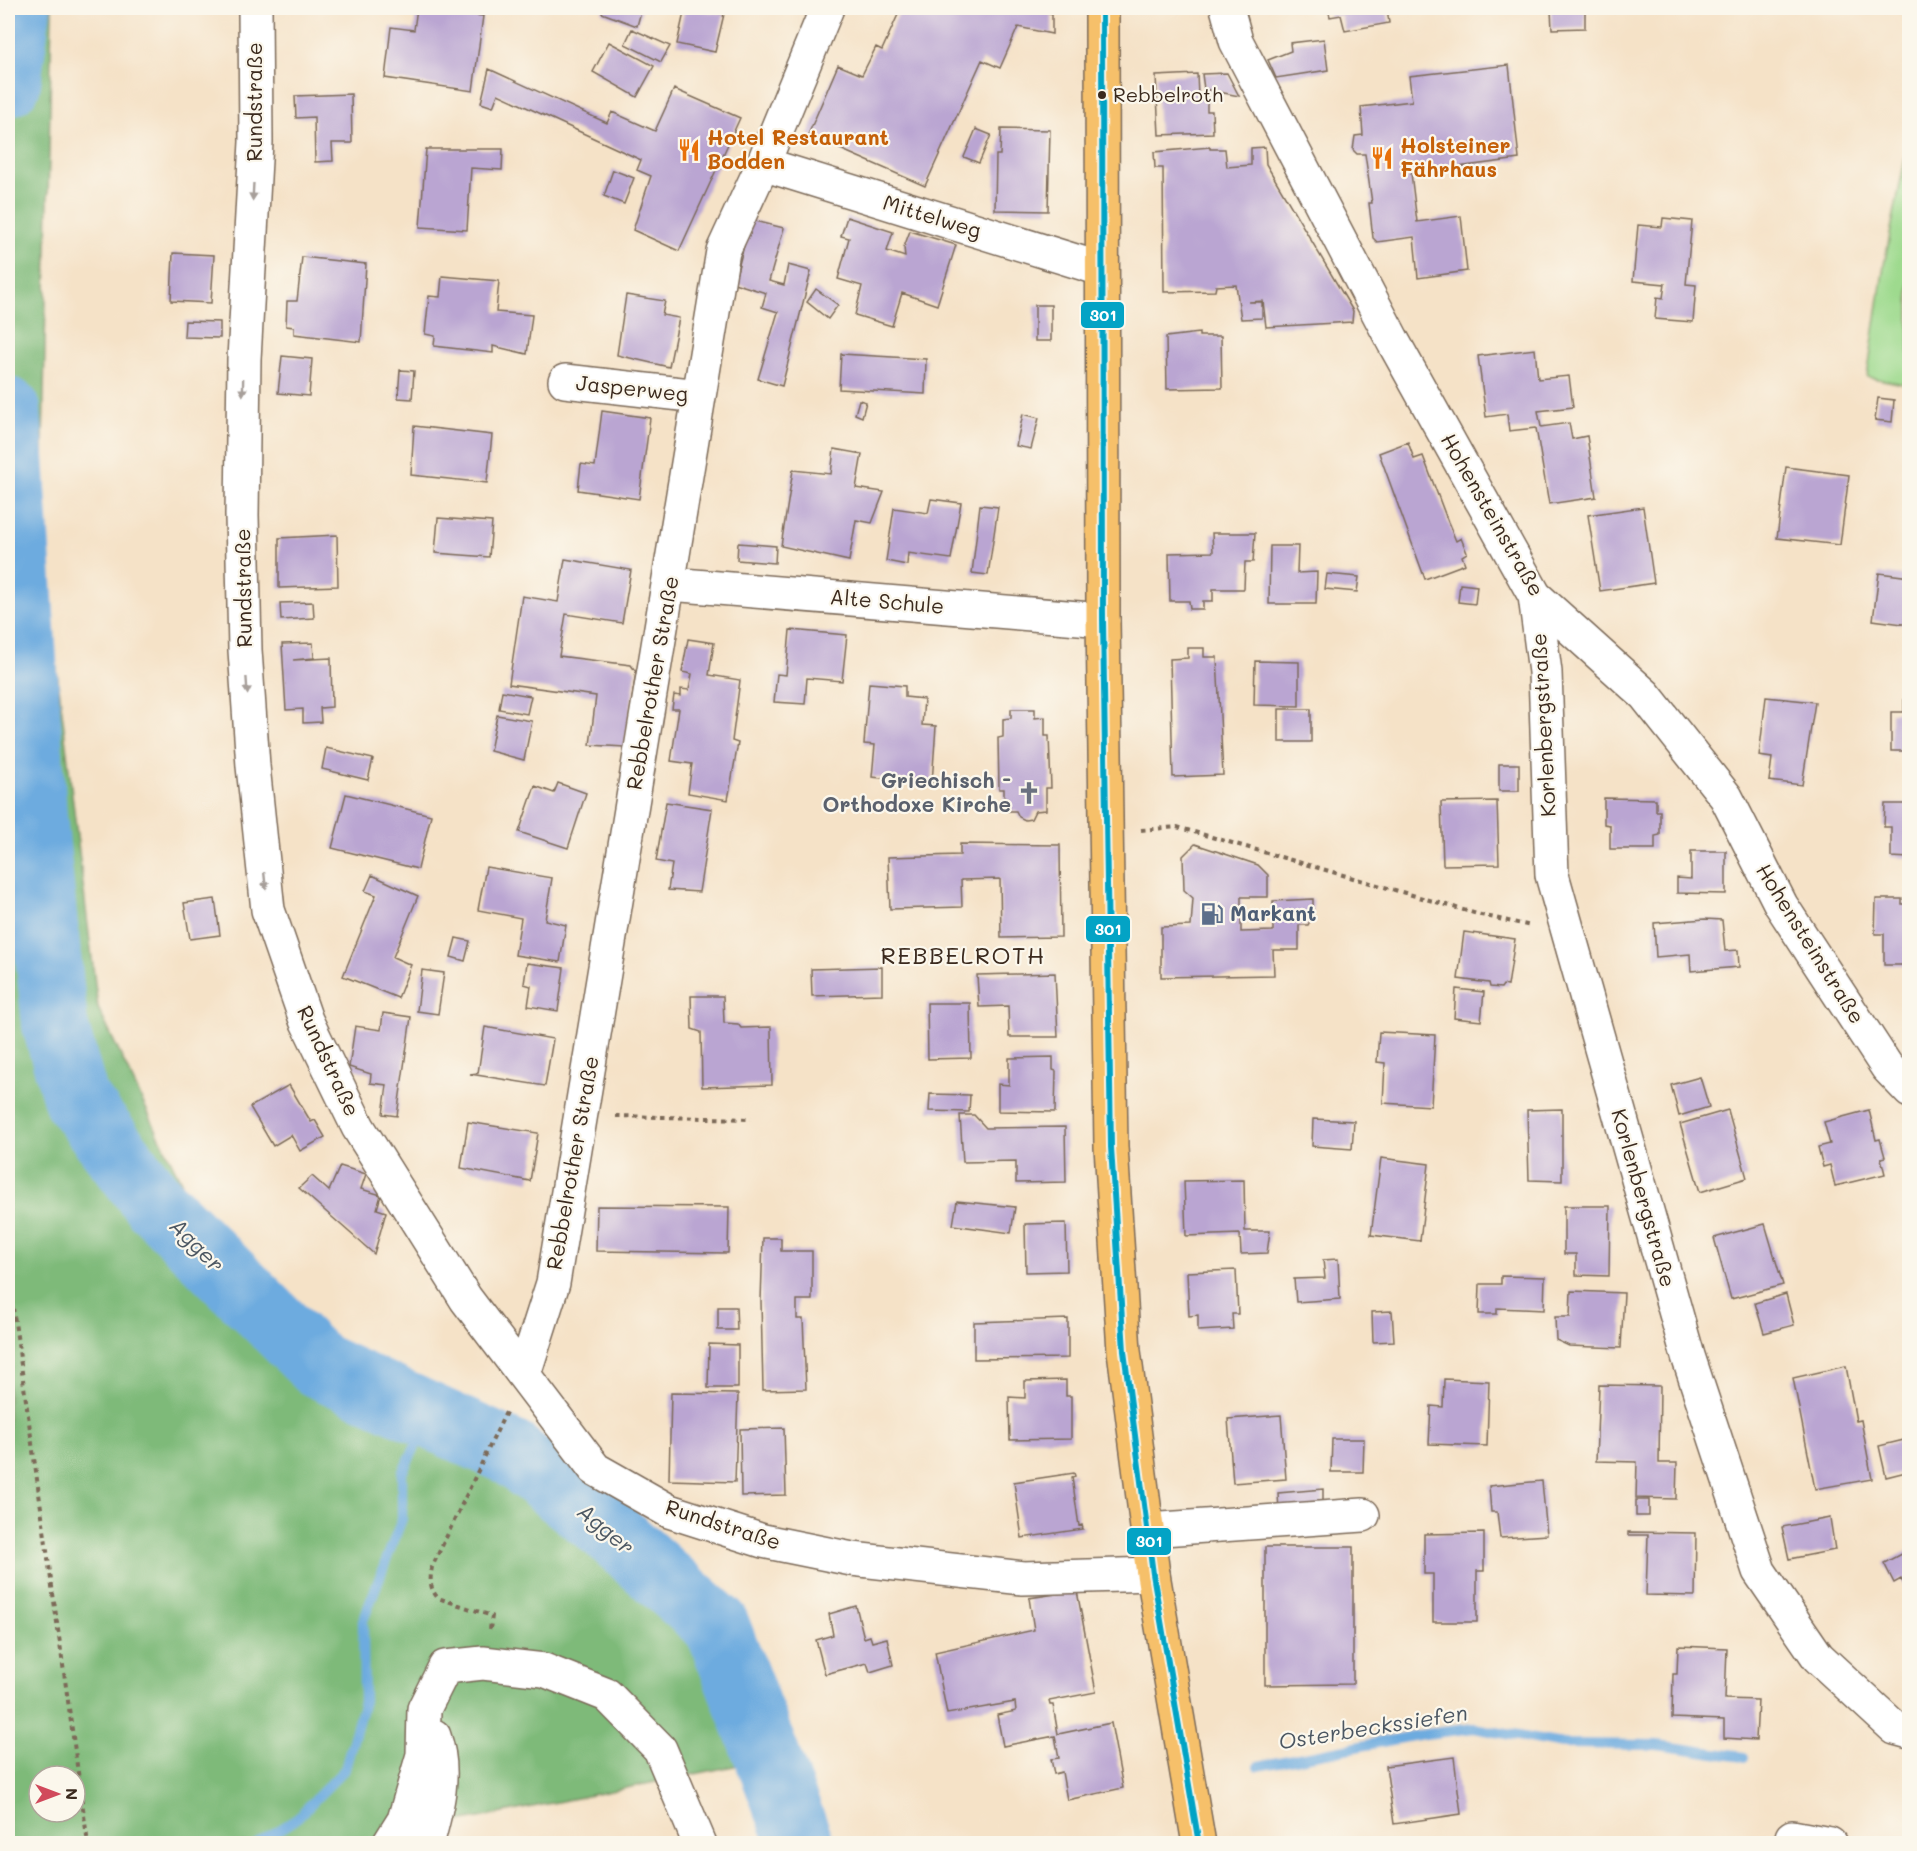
<svg xmlns="http://www.w3.org/2000/svg" width="1917" height="1851" viewBox="0 0 1917 1851" font-family="Mali,sans-serif">
  <style>
    .green { fill: #9eda8e; stroke: #6c8256; stroke-width: 1.5 }
    .forest { fill: #7eba79; stroke: #5c724c; stroke-width: 1.5; fill-rule: evenodd }
    .lines { fill: none; stroke-linecap: round; stroke-linejoin: round }
    .stream { stroke: #6dabdf; stroke-width: 10 }
    .river { stroke: #6dabdf; stroke-width: 66 }
    .building { fill: #baa5d2 }
    .minor-casing { stroke: #7c6a59; stroke-width: 36 }
    .major-casing { stroke: #7c6a59; stroke-width: 36 }
    .path { stroke: #7c6a59; stroke-width: 4; stroke-dasharray: 4.5 4.5; stroke-linecap: butt }
    .minor { stroke: #fff; stroke-width: 33 }
    .major { stroke: #f6c06b; stroke-width: 33 }
    .bus-1-casing { stroke: #fbf7ec; stroke-width: 10 }
    .bus-1 { stroke: #03a3c5; stroke-width: 6 }
    .oneway { fill: #a79f9a }
    .bus-dot { fill: #3b2a1e; stroke: #fbf7ec; stroke-width: 2 }
    .labels { text-anchor: middle; stroke-width: 4.5; stroke-linejoin: round; paint-order: stroke }
    .bus-label { font-size: 20px; fill: #3b2a1e; stroke: #fbf7ec; text-anchor: start }
    .street-label { font-size: 21px; fill: #3b2a1e; stroke: #fbf7ec }
    .food-label { font-size: 21px; font-weight: bold; fill: #c56008; stroke: #fbf7ec; text-anchor: start }
    .worship-label { font-size: 21px; font-weight: bold; fill: #5b616d; stroke: #fbf7ec; text-anchor: end }
    .service-label { font-size: 21px; font-weight: bold; fill: #4e5e75; stroke: #fbf7ec; text-anchor: start }
    .water-label { font-size: 22px; font-style: italic; fill: #4c5762; stroke: #fbf7ec }
    .quarter-label { font-size: 24px; letter-spacing: 1.5px; fill: #3b2a1e; stroke: #fbf7ec }
    .line-badge { stroke: #fbf7ec; stroke-width: 2 }
    .badge-label { font-size: 16px; text-anchor: middle; font-weight: bold; fill: #fff }
  </style>
  <rect width="100%" height="100%" fill="#fbf7ec"/>
  <filter id="ink" filterUnits="userSpaceOnUse"><feTurbulence type="fractalNoise" baseFrequency=".0167" numOctaves="2"/><feDisplacementMap in="SourceGraphic" scale="12" xChannelSelector="R" yChannelSelector="G"/><feConvolveMatrix kernelMatrix="1 2 1 2 8 2 1 2 1" color-interpolation-filters="sRGB"/></filter>
  <filter id="wash" filterUnits="userSpaceOnUse"><feTurbulence type="fractalNoise" baseFrequency=".008" numOctaves="4" result="noise"/><feDisplacementMap in="SourceGraphic" scale="24" xChannelSelector="R" yChannelSelector="G"/><feGaussianBlur stdDeviation="1.35" result="paint"/><feColorMatrix in="noise" values="0 0 0 0 0 0 0 0 0 0 0 0 0 0 0 0 0 1.4 0 .05"/><feComposite in="paint" operator="in"/></filter>
  <g filter="url(#wash)">
    <rect width="100%" height="100%" fill="#f5e2c7"/>
    <path class="green" d="M1909,139V385L1867,377L1884,265Z"/>
    <path class="forest" d="M8,8H52L41,539L98,1008L198,1217L411,1432L751,1625L744,1764L356,1843L8,1844ZM39,1776H75V1812H39Z"/>
    <g class="lines">
      <path class="stream" d="M1258,1766L1418,1735L1474,1728L1562,1744L1657,1745L1744,1757
        M257,1844L295,1820L345,1769L364,1701L363,1621L402,1519V1473L431,1416"/>
      <path class="river" d="M8,83L18,8
        M8,410L34,816L55,1025L76,1099L155,1203L318,1365L512,1453L609,1530L717,1626L801,1844"/>
    </g>
    <g id="blocks">
      <path class="building" d="M417,8L483,16L473,91L385,78L391,27L414,30Z
        M603,8H642L637,26L602,13Z
        M685,8L724,14L715,52L677,44Z
        M901,8H1038L1052,14V34L1018,27L1000,68L982,60L925,186L808,135L838,65L862,75L876,47L882,50Z
        M1328,8H1387L1389,23L1345,31L1341,15L1330,17Z
        M1585,9V28L1552,29L1551,10Z
        M632,29L670,46L661,62L625,44Z
        M1324,39L1328,70L1276,78L1268,60L1291,51L1290,43Z
        M609,42L654,66L637,97L593,72Z
        M1509,65L1519,159L1411,173L1417,222L1461,216L1467,271L1418,278L1414,237L1377,242L1373,238L1369,203H1372L1365,154H1357L1353,150L1355,136L1363,135L1361,107L1412,101L1409,76Z
        M489,69L607,123L612,112L655,131L674,89L740,118L679,251L633,230L651,176L637,170L641,160L498,94L493,107L481,103Z
        M1227,73L1239,96L1204,89L1202,74Z
        M1197,74L1198,96H1207V111H1212L1213,133L1159,135L1156,76Z
        M351,94L352,143H332L333,161L315,162L314,117L296,118L295,96Z
        M976,129L991,135L979,163L964,157Z
        M1001,129L1050,130L1048,211L995,210L996,155H1000Z
        M1210,147V149H1225L1227,167L1251,165V148L1265,147L1266,164L1353,311L1352,322L1266,327L1263,301L1249,302H1262V318L1241,319L1236,285L1216,286L1215,291L1164,292L1163,168H1155L1154,152Z
        M426,149H503L502,170L471,168L467,230L420,227Z
        M613,170L634,178L624,204L604,196Z
        M847,217L893,232L887,251L905,257L904,247L910,231L956,245L937,305L902,293L892,326L855,315L862,286L838,279L849,238L841,236Z
        M1663,218L1692,221L1686,284L1696,285L1693,322L1655,319L1657,297L1663,298L1665,284L1633,281L1638,225L1662,227Z
        M751,220L784,228L769,281L784,285L788,265L811,271L782,386L758,379L778,312L762,307L766,293L734,283Z
        M173,253L214,255L211,303L171,301Z
        M302,257L366,264L361,342L294,334V327L286,326L287,301H297Z
        M442,276L499,281L496,312L532,315L527,354L493,346V353L434,346L435,336L425,334L429,296L440,297Z
        M816,289L838,305L828,319L807,302Z
        M626,295L665,301L662,315L679,318L669,367L617,355Z
        M1035,305H1051V341H1035Z
        M185,321L220,322V338L184,337Z
        M1199,333V336H1221L1222,388L1167,389L1166,337Z
        M1535,349L1538,379L1569,376L1573,407L1538,411L1541,427L1569,423L1572,439L1587,436L1596,497L1549,504L1536,428L1509,431L1507,414L1486,417L1478,356Z
        M841,354L926,359L925,394L839,389Z
        M282,356L312,359L309,396L278,393Z
        M400,370L414,371L412,399L398,398Z
        M1878,398L1894,400L1892,422L1875,420Z
        M859,400L866,402L862,417L855,414Z
        M602,411L650,418L639,499L578,490L581,464L595,466Z
        M1023,414L1039,418L1031,449L1016,446Z
        M414,426L492,435L487,483L411,475Z
        M1408,442L1414,459L1423,456L1448,522L1456,541L1461,538L1467,553L1462,556L1465,564L1425,579L1379,453Z
        M834,449L862,454L856,488L884,492L872,523L856,520L849,561L781,546L793,470L831,474Z
        M1786,467L1849,475L1840,545L1777,538Z
        M931,499L961,503L951,559L908,553L907,565L886,561L894,508L928,513Z
        M980,505L998,507L988,575L972,573Z
        M1643,507L1654,583L1600,591L1588,515Z
        M438,518L492,522L489,557L435,553Z
        M1212,533H1255L1253,562H1245L1244,589H1213V601H1203V609H1190L1189,601H1170L1169,553L1213,552Z
        M337,535L338,586L279,588V538Z
        M738,543L776,546L775,563L737,560Z
        M1270,546H1298L1297,573L1317,572L1316,604H1269Z
        M565,559L631,570L622,623L566,614L559,656L631,665L636,672L625,747L590,745L596,696L509,684L522,596L558,602Z
        M1879,573L1910,577V625L1873,620Z
        M1327,574L1359,577L1357,592L1325,589Z
        M1460,584L1477,586L1475,604L1458,602Z
        M313,602L314,618L281,620L280,603Z
        M790,630L847,635L842,681L807,678L805,704L774,702L777,674L786,675Z
        M688,639L714,643L709,675L740,680L732,741L738,743L728,800L688,793L692,764L671,761L679,709H672L674,695L681,696V689L689,690L692,674L682,672Z
        M313,643L314,658L293,660L331,658L332,707L320,708L321,722L303,723V709L286,710L282,644Z
        M1188,648H1204V657H1217L1223,775L1173,777L1170,659L1188,658Z
        M1255,661L1299,662V706L1254,705Z
        M1910,666V751H1891V712H1904V667Z
        M869,683L905,686V697L924,699L922,725L936,726L932,783L872,777L875,745L864,744Z
        M502,691L531,696L527,714L499,709Z
        M1766,697L1815,702L1802,785L1769,781L1772,758L1759,756Z
        M1011,709H1035V718L1045,717V736H1049L1051,788H1046V810L1035,811L1031,819L1025,820L1019,817L1016,811H1004V789H999L998,738L1003,737V719L1011,718Z
        M1279,709H1311V742H1279Z
        M497,715L532,721L524,760L490,751Z
        M326,748L373,759L368,780L322,769Z
        M1499,764H1519V791H1499Z
        M558,783L586,793L568,848L519,832L535,786L554,793Z
        M346,794L431,815L418,869L332,848Z
        M1604,798L1656,799V811H1660V835L1655,836V849H1610V825L1604,824Z
        M1497,801L1499,864L1443,865L1441,802Z
        M666,802L712,809L699,892L668,890L672,864L656,861Z
        M1885,804H1910V858L1891,857V827H1884Z
        M960,844L1060,845L1061,937L1001,938L1000,879L961,880L962,907L890,909L888,857L960,855Z
        M1195,844L1258,865L1268,875V897H1241V932L1273,931V901L1313,899V915L1308,925H1299V950H1273L1274,975L1161,977V927L1191,926L1193,898L1184,890L1183,856Z
        M1691,851H1726V894L1677,893V878L1691,879Z
        M486,867L552,878L545,920L566,925L560,962L515,955L521,918L478,910Z
        M372,875L418,896L393,957L411,965L398,998L343,976L376,895L365,891Z
        M215,899L220,935L190,939L184,903Z
        M1876,899H1902V904H1910V965H1884V934H1875Z
        M1705,919L1722,920L1725,951L1738,950L1739,967L1691,971L1690,954L1656,957L1654,923Z
        M1464,932L1515,939L1508,986L1503,985L1501,988L1490,987L1489,983L1458,979Z
        M456,938L470,941L465,961L451,957Z
        M527,963L564,968L558,1011L528,1006L531,986L524,984Z
        M882,967V994L812,996L811,969Z
        M422,970L444,973L438,1014L417,1011Z
        M1055,973L1058,1037H1009L1008,1006L979,1007L977,975Z
        M1456,989L1484,992L1481,1021L1454,1018Z
        M691,996H723L724,1023L738,1024L741,1028L771,1027L772,1085L702,1087L701,1032L692,1029Z
        M927,1003H970L971,1058L928,1059Z
        M383,1013L411,1017L397,1116L383,1114L387,1085L370,1083L371,1074L349,1067L355,1026L381,1030Z
        M485,1027L553,1039L545,1086L470,1074L478,1073Z
        M1379,1032L1435,1035L1431,1106L1383,1103L1385,1063L1377,1062Z
        M1053,1057V1070L1056,1071L1055,1112L998,1111V1084L1009,1085V1058Z
        M1700,1077L1709,1107L1679,1116L1671,1085Z
        M289,1085L311,1122L315,1120L325,1137L300,1151L291,1135L273,1146L250,1107Z
        M930,1094L970,1095L969,1112L929,1111Z
        M1562,1109V1181L1529,1180L1527,1110Z
        M1728,1110L1747,1178L1700,1192L1680,1124Z
        M1869,1110L1876,1140L1880,1139L1885,1157L1881,1158L1885,1174L1835,1186L1830,1165L1823,1167L1818,1147L1830,1144L1824,1122Z
        M960,1115H974L986,1128L1065,1127L1066,1182L1016,1183V1161L963,1162Z
        M1313,1119L1354,1121L1352,1149L1312,1146Z
        M468,1122L538,1133L530,1181L461,1168Z
        M1381,1158L1429,1164L1420,1241L1371,1235Z
        M340,1166L366,1174L361,1189L381,1195L377,1209L386,1212L374,1254L299,1188L312,1176L329,1191Z
        M1244,1180L1245,1231H1270L1267,1253L1241,1254L1240,1234L1186,1236L1184,1181Z
        M957,1201L1015,1207L1011,1233L953,1225Z
        M597,1206L729,1207L728,1253L596,1251Z
        M1564,1206H1610L1609,1276L1576,1275V1254H1564Z
        M1066,1223L1067,1271L1026,1272L1025,1224Z
        M1765,1224L1783,1285L1731,1299L1714,1238Z
        M763,1238H781V1251H812V1300H797V1319H803L806,1389L763,1390L761,1301Z
        M1338,1259L1340,1299L1296,1302L1294,1279L1325,1278L1323,1260Z
        M1236,1270L1238,1314H1232L1233,1329L1198,1331V1315L1189,1316L1187,1272Z
        M1501,1276L1545,1277L1544,1310L1497,1308V1314H1479L1480,1284H1501Z
        M1571,1291L1624,1293L1621,1348L1569,1346L1556,1340L1555,1317H1570Z
        M1786,1294L1794,1325L1764,1333L1755,1303Z
        M718,1307H736L737,1330H718Z
        M1392,1311L1394,1341L1373,1342L1372,1312Z
        M1068,1319V1358L974,1359V1322Z
        M709,1344L738,1345V1388H708Z
        M1846,1366L1856,1421L1861,1420L1872,1479L1815,1489L1793,1378Z
        M1444,1379L1489,1381L1487,1446L1429,1444L1431,1406L1443,1407Z
        M1066,1380V1396H1071V1439L1010,1440L1009,1397L1025,1398V1381Z
        M1599,1385L1660,1386L1659,1463H1677L1676,1499L1636,1498L1637,1462L1596,1461Z
        M671,1393L738,1394L735,1482L669,1480Z
        M1281,1415L1286,1479L1233,1483L1228,1419Z
        M784,1428L786,1495L741,1496L740,1429Z
        M1332,1439H1364L1363,1472H1331Z
        M1908,1439L1910,1471L1886,1477L1879,1446Z
        M1074,1473L1075,1476L1072,1477L1079,1526L1082,1525L1083,1529L1022,1538L1014,1482Z
        M1542,1481L1547,1535L1500,1538L1497,1512H1491L1489,1486Z
        M1323,1489V1508L1279,1512L1278,1493Z
        M1636,1500H1649V1516H1636Z
        M1830,1518L1835,1550L1789,1559L1782,1527Z
        M1628,1532L1696,1533L1695,1596L1646,1595L1648,1535H1628Z
        M1484,1533V1571H1477V1622H1433V1574H1424V1534Z
        M1265,1547H1353V1684L1265,1685Z
        M1910,1549V1594L1901,1579L1894,1583L1884,1563Z
        M1077,1591L1096,1692L1049,1701L1050,1705H1053L1058,1734L1111,1723L1123,1788L1067,1800L1062,1772L1054,1774L1051,1759L1059,1758L1055,1736L1003,1746L997,1715L1016,1711L1015,1702L947,1714L935,1652L1034,1630L1029,1598Z
        M856,1606L864,1638L870,1636L872,1642L887,1638L893,1665L870,1672L867,1663L825,1674L816,1640L833,1635L829,1614Z
        M1678,1646L1727,1648L1725,1699L1758,1700L1756,1740L1724,1738V1720L1672,1718L1673,1674H1677Z
        M1454,1757L1461,1814L1394,1824L1386,1766Z"/>
    </g>
  </g>
  <g filter="url(#ink)">
    <use href="#blocks" fill-opacity="0" stroke="#7c6a59" stroke-width="1.5"/>
    <g class="lines">
      <g class="minor-casing">
        <path id="minor" d="M255,8L256,142L244,359L242,515L245,650L253,766L268,910L306,1020L358,1127L466,1299L595,1469L669,1511L763,1541L852,1559L1023,1578L1153,1574
          M1227,8L1236,41L1394,343L1535,596L1645,695L1726,797L1781,905L1887,1067L1910,1091
          M763,164L1101,269
          M565,381L699,396
          M670,584L1103,620
          M1535,596L1545,672L1552,875L1688,1356L1759,1571L1818,1657L1895,1728L1910,1732
          M524,1374L553,1283L723,251L763,164L827,8
          M1148,1530L1363,1515
          M1792,1837L1830,1844
          M389,1844L404,1820L423,1755L424,1709L445,1667L483,1663L544,1670L607,1695L660,1749L700,1844
          M427,1844C437,1808 447,1772 434,1736"/>
      </g>
      <g class="major-casing">
        <path id="major" d="M1102,8L1103,620L1111,1147L1124,1351L1153,1574L1199,1844"/>
      </g>
      <path class="path" d="M1141,830L1177,827L1481,915L1531,926
        M616,1116L751,1119
        M8,1272L88,1844
        M490,1629L492,1616L438,1598C429,1588 430,1579 432,1567L507,1410"/>
      <use href="#minor" class="minor"/>
      <use href="#major" class="major"/>
      <g class="bus-1-casing">
        <path id="bus-1" d="M1102,8L1103,620L1111,1147L1124,1351L1153,1574L1199,1844"/>
      </g>
      <use href="#bus-1" class="bus-1"/>
    </g>
    <defs><path id="oneway-solid" d="M-6-.8H1V-3.2L6.5 0L1 3.2V.8H-6Z" transform="scale(1.5)"/></defs>
    <g class="oneway">
      <use href="#oneway-solid" transform="translate(253 192) rotate(93)"/>
      <use href="#oneway-solid" transform="translate(243 387) rotate(91)"/>
      <use href="#oneway-solid" transform="translate(247 686) rotate(86)"/>
      <use href="#oneway-solid" transform="translate(265 881) rotate(84)"/>
    </g>
  </g>
  <defs>
    <g id="restaurant-bare" transform="scale(1.8)"><path d="M-5-6h1v4h1v-4h1v4h1v-4h1v5L-1.5 .5V6h-2V.5L-5-1ZM5-6V6H3V1.5H1.5Q1.5-4 5-6Z" fill="#e8710a" stroke="#fbf7ec" stroke-width="2.5" paint-order="stroke"/></g>
    <g id="church-bare" transform="scale(1.8)"><path d="M-1.2-6h2.4v3.5h3.3v2.4h-3.3V6h-2.4V-.1h-3.3v-2.4h3.3Z" fill="#6b7280" stroke="#fbf7ec" stroke-width="2.5" paint-order="stroke"/></g>
    <g id="fuel-bare" transform="scale(1.8)"><path d="M-5.5-6h7V0h2V4h1.3V-2.5L3-4.5l.8-.8L6-3V5H2.5V1h-1V6h-7ZM-4.2-4.7v3.2H.2V-4.7Z" fill="#5c6f8a" stroke="#fbf7ec" stroke-width="2.5" paint-order="stroke"/></g>
  </defs>
  <g fill-rule="evenodd">
    <use href="#restaurant-bare" x="689" y="150"/>
    <use href="#restaurant-bare" x="1382" y="158"/>
    <use href="#church-bare" x="1029" y="793"/>
    <use href="#fuel-bare" x="1212" y="914"/>
  </g>
  <circle class="bus-dot" cx="1102" cy="95" r="5"/>
  <g class="labels">
    <g class="bus-label">
      <text x="1113" y="102">Rebbelroth</text>
    </g>
    <g class="street-label">
      <text transform="translate(255 102) rotate(-90)" y="7">Rundstraße</text>
      <text transform="translate(932 217) rotate(17)" y="7">Mittelweg</text>
      <text transform="translate(632 389) rotate(6)" y="7">Jasperweg</text>
      <text transform="translate(1492 515) rotate(60)" y="7">Hohensteinstraße</text>
      <text transform="translate(244 588) rotate(-91)" y="7">Rundstraße</text>
      <text transform="translate(887 602) rotate(5)" y="7">Alte Schule</text>
      <text transform="translate(653 683) rotate(-80)" y="7">Rebbelrother Straße</text>
      <text transform="translate(1544 725) rotate(-93)" y="7">Korlenbergstraße</text>
      <text transform="translate(1810 944) rotate(58)" y="7">Hohensteinstraße</text>
      <text transform="translate(328 1061) rotate(65)" y="7">Rundstraße</text>
      <text transform="translate(573 1163) rotate(-80)" y="7">Rebbelrother Straße</text>
      <text transform="translate(1643 1198) rotate(74)" y="7">Korlenbergstraße</text>
      <text transform="translate(723 1525) rotate(18)" y="7">Rundstraße</text>
    </g>
    <g class="food-label">
      <text x="707" y="145">Hotel Restaurant<tspan x="707" dy="24">Bodden</tspan></text>
      <text x="1400" y="153">Holsteiner<tspan x="1400" dy="24">Fährhaus</tspan></text>
    </g>
    <g class="worship-label">
      <text x="1011" y="788">Griechisch -<tspan x="1011" dy="24">Orthodoxe Kirche</tspan></text>
    </g>
    <g class="service-label">
      <text x="1230" y="921">Markant</text>
    </g>
    <g class="water-label">
      <text transform="translate(197 1245) rotate(45)" y="8">Agger</text>
      <text transform="translate(606 1529) rotate(40)" y="8">Agger</text>
      <text transform="translate(1373 1727) rotate(-9)" y="8">Osterbeckssiefen</text>
    </g>
    <g class="quarter-label">
      <text x="963" y="964">REBBELROTH</text>
    </g>
  </g>
  <g class="line-badge">
    <rect x="1080" y="301" width="45" height="28" rx="6" fill="#03a3c5"/>
    <rect x="1085" y="915" width="46" height="28" rx="6" fill="#03a3c5"/>
    <rect x="1126" y="1527" width="46" height="29" rx="6" fill="#03a3c5"/>
  </g>
  <g class="badge-label">
    <text x="1103" y="321">301</text>
    <text x="1108" y="935">301</text>
    <text x="1149" y="1547">301</text>
  </g>
  <rect width="1917" height="1851" fill="none" stroke="#fbf7ec" stroke-width="30"/>
  <g transform="translate(57 1794) rotate(90)"><circle r="28" fill="#fbf7ec" stroke="#aea59a" stroke-width="1.5"/>
  <path d="M0-4.5L10 22L0 15L-10 22Z" fill="#d1495b"/>
  <text y="-9" font-size="16" font-weight="bold" text-anchor="middle" fill="#3b2a1e">N</text>
  </g>
</svg>
